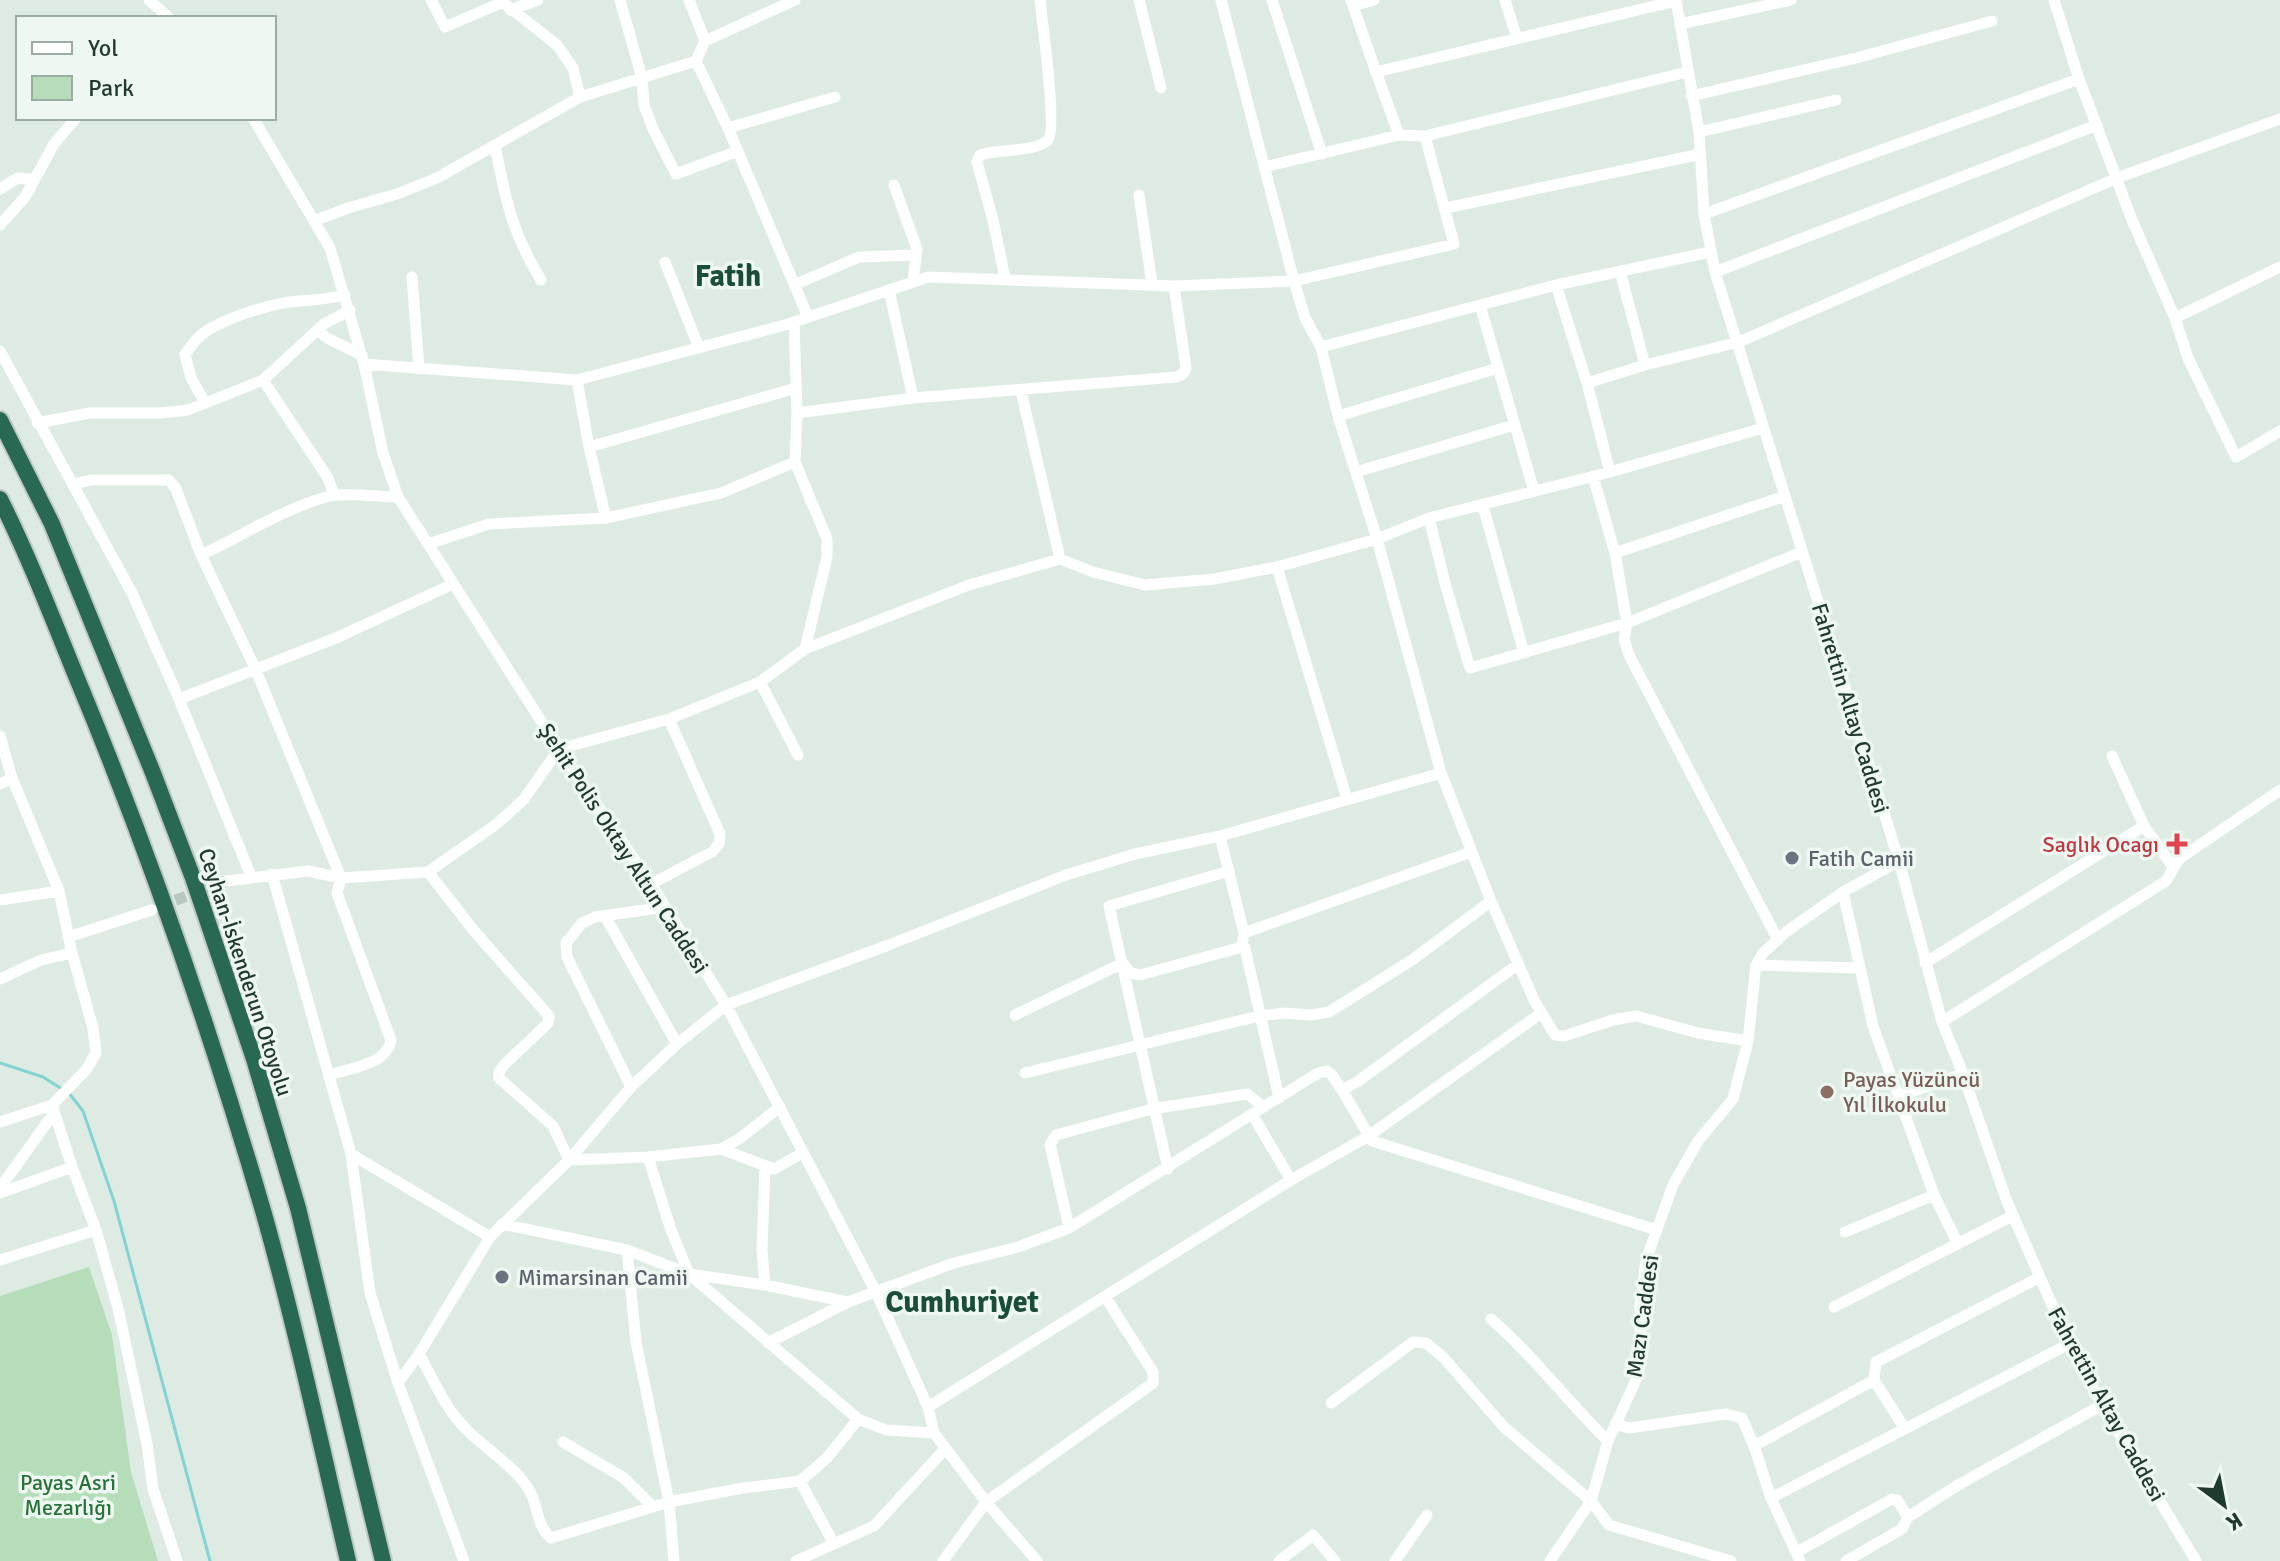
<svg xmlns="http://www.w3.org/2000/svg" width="2280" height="1561" viewBox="0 0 2280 1561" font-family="Signika,sans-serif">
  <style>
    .green { fill: #b5ddba }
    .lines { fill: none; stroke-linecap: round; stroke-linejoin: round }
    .stream { stroke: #82d3d3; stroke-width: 3 }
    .minor-tunnel { stroke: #b8c8bf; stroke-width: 11; stroke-dasharray: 11 5.5; stroke-linecap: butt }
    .highway-casing { stroke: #c0c8c5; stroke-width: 20 }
    .minor { stroke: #fff; stroke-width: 11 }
    .highway { stroke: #296852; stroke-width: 16 }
    .health-dot { fill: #e0444e; stroke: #eef7f1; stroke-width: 3 }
    .worship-dot { fill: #6b7280; stroke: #eef7f1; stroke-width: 3 }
    .education-dot { fill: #8d6e63; stroke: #eef7f1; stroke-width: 3 }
    .labels { text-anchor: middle; stroke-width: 7; stroke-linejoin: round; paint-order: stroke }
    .street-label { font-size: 22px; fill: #1f3b2f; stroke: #eef7f1 }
    .health-label { font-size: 22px; fill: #be3a42; stroke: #eef7f1; text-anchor: end }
    .worship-label { font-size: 22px; fill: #5b616d; stroke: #eef7f1; text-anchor: start }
    .education-label { font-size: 22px; fill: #785e54; stroke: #eef7f1; text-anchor: start }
    .park-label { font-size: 22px; fill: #277339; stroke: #eef7f1 }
    .district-label { font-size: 30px; font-weight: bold; fill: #1a4e39; stroke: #eef7f1 }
  </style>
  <rect width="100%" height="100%" fill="#deebe3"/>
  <path class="green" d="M89,1267L112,1335L131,1472L158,1561H0V1296Z"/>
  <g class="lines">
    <path class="stream" d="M0,1063L43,1077L62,1089
      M69,1093L83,1111L114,1201L210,1561"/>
    <path class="minor-tunnel" d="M160,906L227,881"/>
    <g class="highway-casing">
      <path id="highway" d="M0,420L52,524L153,773L193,878L254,1059L298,1208L383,1561
        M0,499C31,561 55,625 81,688C152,860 212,1035 264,1214C296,1328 321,1445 348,1561"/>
    </g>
    <path class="minor" d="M149,0L169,18
      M431,0L445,27L501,3
      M500,0L557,45L573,68L580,97L696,61
      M620,0L642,78L644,105L653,129L676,174L738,151
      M689,0L705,41
      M795,0L705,41L696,61L728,128L808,317
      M1139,0L1161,88
      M1221,0L1294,281L1305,318L1321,347L1556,285L1710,252
      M1272,0L1322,154
      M1351,0L1376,72
      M1505,0L1517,38
      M1676,0L1699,132L1704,214L1715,272L1899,861L1942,1022L1963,1074L2006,1199L2069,1344L2102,1405L2196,1561
      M2054,0L2079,79L2132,220L2175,318L2188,358L2236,457L2280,431
      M1353,6L1374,0
      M510,10L538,0
      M1680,24L1791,0
      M1691,96L1856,58L1992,21
      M253,118L330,248L364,364L383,453L398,497L559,749L651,884L726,1005L876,1292L928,1407L934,1433L986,1502L1037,1561
      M728,128L835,97
      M1699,132L1836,100
      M1399,135L1376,72L1676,1
      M495,145C505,198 512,233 541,280
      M1264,167L1399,135L1425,136L1687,72
      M894,185L917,249L913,281
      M0,189L18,178L35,179
      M1139,195L1152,284
      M1446,208L1701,154
      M1704,214L2079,79
      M314,221L348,208L397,194L437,178L580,97
      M0,225L25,197L54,144L76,118
      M665,262L699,348
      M1620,271L1645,365
      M1715,272L2097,125
      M412,277L419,369
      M1005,278L993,220L977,162L980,155C999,148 1032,153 1047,141C1058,133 1042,20 1040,0
      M794,285L859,257L916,255
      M1556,285L1587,383L1610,472
      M889,290L913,398
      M1480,305L1534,491
      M2175,318L2280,267
      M794,322L797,413L795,462L827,539V557L805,649
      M318,330L327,338L362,355
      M1321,347L1338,416L1377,539L1441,773L1491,901
      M0,351L132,593L179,699L251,876
      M364,364L577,380L785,325L928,277L1174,286L1294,281L1454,244L1425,136
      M263,380L328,478L334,495
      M577,380L589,447L606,518L721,493L795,462
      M1587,383L1645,365L1739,342L2117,178L2280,119
      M1021,391L1060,559
      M205,403L191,378L185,354C190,348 195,340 201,335C221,319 264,306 289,302C309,300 324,300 345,295
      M797,413L913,398L1176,377L1183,374L1186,368L1174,286
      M1338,416L1498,368
      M37,423L89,413H161L188,410L263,380L324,324L350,310
      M589,447L796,388
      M1356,472L1514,425
      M1593,476L1615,553L1627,623L1624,639L1629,655L1778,940
      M74,484L91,480H169L176,489L201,555L255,668L341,878L337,893L391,1040C387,1065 350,1068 329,1075
      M1483,506L1524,653
      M1429,518L1446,587L1470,668L1627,623L1802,552
      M428,544L489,524L606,518
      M1615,553L1785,496
      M201,555C240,537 290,505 331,496C351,492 377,497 398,497
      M1277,567L1347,799
      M760,682L798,755
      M179,699L336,638L453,584
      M0,736L12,778L59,891L72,953L93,1028L96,1053L86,1070L52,1105L72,1167L96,1230L118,1308L147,1444L153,1489L177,1561
      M2112,756L2144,826L2173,867
      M0,784L12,778
      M1220,836L1244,933L1242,947L1245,948L1279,1098
      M272,874L351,1154L370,1293L398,1383L464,1561
      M227,881L308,871L341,878L428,872L498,823L524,799L559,749L669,719L760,682L805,649L969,585L1060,559L1093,572L1145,585L1214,579L1277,567L1377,539L1429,518L1610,472L1763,428
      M651,884L712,852L719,844L720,834L669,719
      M1843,892L1873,1026L1934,1195L1958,1244
      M0,900L59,891
      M605,916L677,1044
      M1244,933L1471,852
      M68,937L152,910
      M1925,963L2144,826
      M1756,965L1858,968
      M0,979L41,960L72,953
      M1015,1015L1123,963L1130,973L1140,975L1242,947
      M1942,1022L2166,881L2179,859L2280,790
      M1025,1073L1259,1016L1284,1013L1311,1015L1329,1012L1412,960L1491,901L1534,1000L1555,1035L1564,1036L1613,1020L1636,1016L1698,1033L1748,1041
      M631,1087L567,957L566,943L582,923L595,917L665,907
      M1342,1090L1372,1141L1657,1230
      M1899,1096L1963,1074
      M1252,1114L1291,1180
      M0,1122L52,1105
      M721,1149L774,1169L802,1153
      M351,1154L490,1237
      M648,1157L671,1230L689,1274L765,1285L847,1302
      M569,1160L631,1087L677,1044L726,1005L886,946L1066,875L1135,854L1220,836L1441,773
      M569,1160L648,1157L721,1149L739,1139L780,1107
      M1168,1169L1109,906L1229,871
      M0,1188L54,1113
      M0,1193L72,1167
      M502,1224L627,1250L689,1274L858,1419L886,1430L934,1433
      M1069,1228L1050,1144L1056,1135L1152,1109L1247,1094L1264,1107
      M1845,1232L1934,1195
      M627,1250L636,1342L669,1502L674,1561
      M0,1260L96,1230
      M765,1285L762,1250L765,1167
      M1834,1307L2012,1216
      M1491,1319C1534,1356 1568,1402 1608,1441
      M768,1343L848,1302L954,1263L1018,1247L1069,1228L1318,1073L1327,1071L1332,1075L1342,1090L1357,1082L1517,965
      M419,1354C433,1379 445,1408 465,1428C484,1448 513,1465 528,1488C539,1504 535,1525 551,1538L669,1502L743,1488L800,1481L827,1458L858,1419
      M1874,1380L1905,1429
      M398,1383L419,1354L490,1237L569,1160L553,1126L499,1078V1072L504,1065L548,1023L549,1016L475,932L428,872
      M1331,1403L1413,1342L1426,1343L1444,1358L1504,1427L1591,1501L1609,1525L1731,1561
      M928,1407L1291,1180L1367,1137L1540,1014
      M1615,1424L1629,1428L1726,1414L1742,1418L1754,1446L1771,1498L1800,1561
      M563,1442L624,1478L653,1507
      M1754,1446L1874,1380L1876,1362L2038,1278
      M800,1481L834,1544
      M1771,1498L2069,1344
      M1797,1552L1892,1499L1897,1500L1908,1517
      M796,1561L874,1526L945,1449
      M943,1561L986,1502L1153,1383V1372L1106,1298
      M1279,1561L1313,1535L1335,1561
      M1395,1561L1427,1515
      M1550,1561L1591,1501L1608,1441L1635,1382L1640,1366V1308L1646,1260L1673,1185L1698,1141L1733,1099L1748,1041L1756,965L1763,953L1786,932L1843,892L1899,861
      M1846,1561L1902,1529L1908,1517L1958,1485L2102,1405"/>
    <use href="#highway" class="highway"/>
  </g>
  <path class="health-dot" d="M2173 832h8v8h8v8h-8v8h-8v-8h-8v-8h8z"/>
  <g class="worship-dot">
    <circle cx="1792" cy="858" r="8"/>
    <circle cx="502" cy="1277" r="8"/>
  </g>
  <circle class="education-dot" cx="1827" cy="1092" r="8"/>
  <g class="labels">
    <g class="street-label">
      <text transform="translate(1851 708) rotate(73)" y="8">Fahrettin Altay Caddesi</text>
      <text transform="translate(624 848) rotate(57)" y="8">Şehit Polis Oktay Altun Caddesi</text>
      <text transform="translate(246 972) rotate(72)" y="8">Ceyhan-İskenderun Otoyolu</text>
      <text transform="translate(1642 1316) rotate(-82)" y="8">Mazı Caddesi</text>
      <text transform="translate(2107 1404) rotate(61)" y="8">Fahrettin Altay Caddesi</text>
    </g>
    <g class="health-label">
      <text x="2159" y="852">Saglık Ocagı</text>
    </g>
    <g class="worship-label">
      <text x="1808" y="866">Fatih Camii</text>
      <text x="518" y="1285">Mimarsinan Camii</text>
    </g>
    <g class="education-label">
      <text x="1843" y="1087">Payas Yüzüncü<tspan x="1843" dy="25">Yıl İlkokulu</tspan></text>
    </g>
    <g class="park-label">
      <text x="68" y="1490">Payas Asri<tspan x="68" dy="25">Mezarlığı</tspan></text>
    </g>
    <g class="district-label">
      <text x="728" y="286">Fatih</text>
      <text x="962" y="1312">Cumhuriyet</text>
    </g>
  </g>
  <rect x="16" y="16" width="260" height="104" fill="#eef7f1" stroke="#9baca3" stroke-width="2"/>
  <rect x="32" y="42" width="40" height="12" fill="#ffffff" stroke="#9baca3" stroke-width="2"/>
  <text x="88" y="56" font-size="24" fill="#1f3b2f">Yol</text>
  <rect x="32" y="76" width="40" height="24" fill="#b5ddba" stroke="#9baca3" stroke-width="2"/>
  <text x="88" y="96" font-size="24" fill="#1f3b2f">Park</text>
  <g transform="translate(2224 1505) rotate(148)" stroke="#eef7f1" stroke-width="6" paint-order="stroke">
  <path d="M0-6L14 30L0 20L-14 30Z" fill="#1f3b2f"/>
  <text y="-12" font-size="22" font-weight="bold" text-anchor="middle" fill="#1f3b2f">K</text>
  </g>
</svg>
